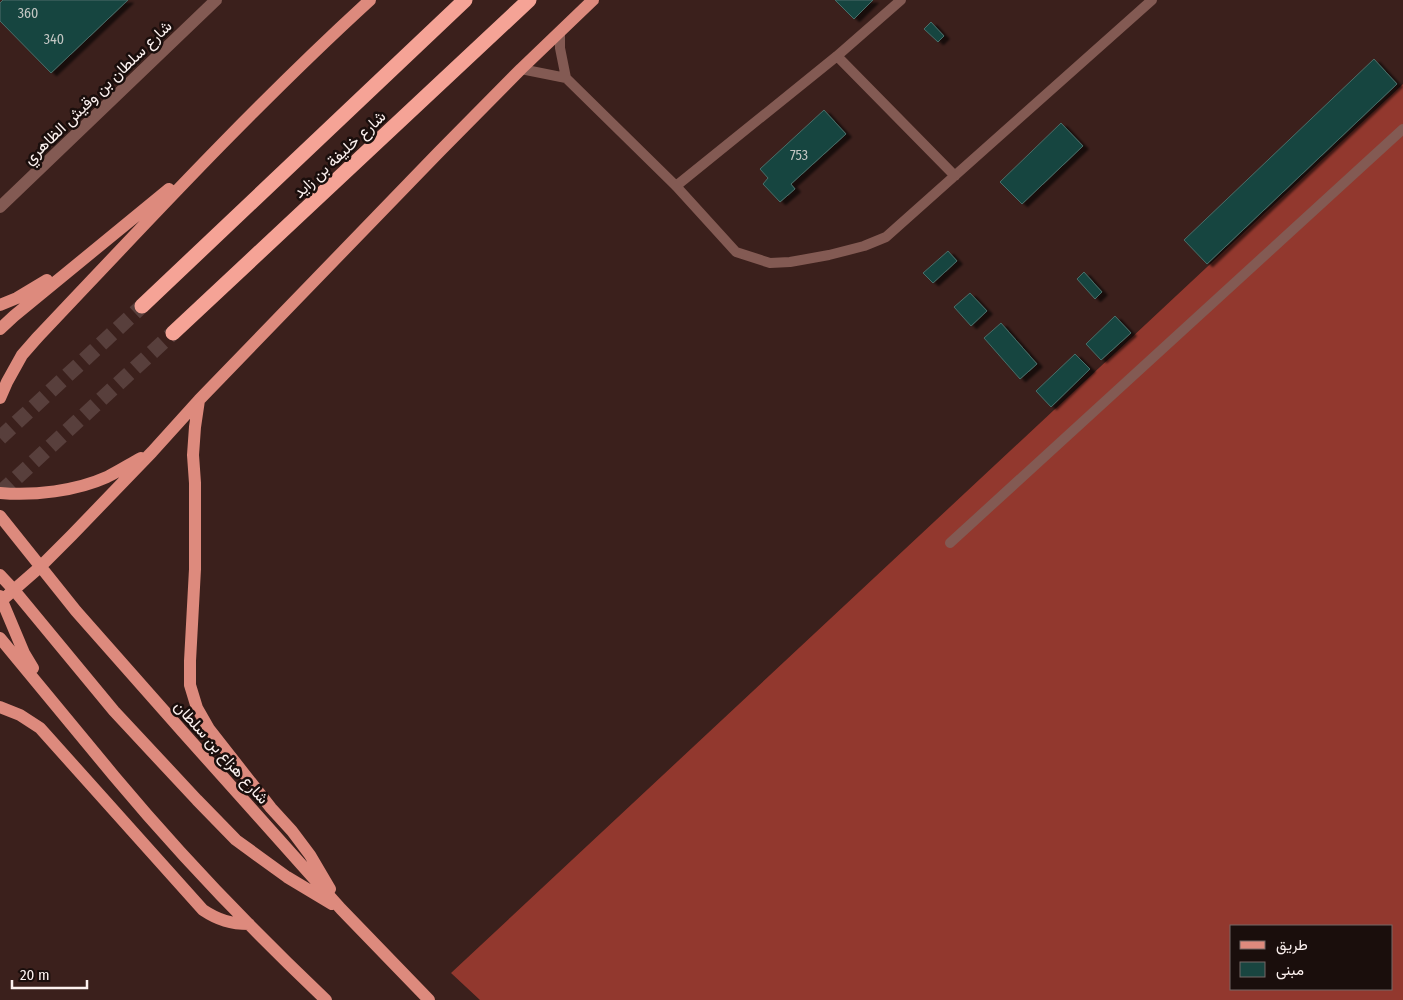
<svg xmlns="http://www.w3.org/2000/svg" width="1403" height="1000" viewBox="0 0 1403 1000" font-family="'Fira Sans Condensed',Vazirmatn,sans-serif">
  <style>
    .forest { fill: #92382e; fill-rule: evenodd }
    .building { fill: #194540; stroke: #496e69; filter: url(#shadow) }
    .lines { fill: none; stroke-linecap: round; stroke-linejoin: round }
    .highway-tunnel { stroke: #583f3c; stroke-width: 15; stroke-dasharray: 15 8; stroke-linecap: butt }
    .lane { stroke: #835a53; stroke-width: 10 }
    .street { stroke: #835a53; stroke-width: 12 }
    .primary { stroke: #dd8a7d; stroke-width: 12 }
    .highway { stroke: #f5a396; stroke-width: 15 }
    .labels { text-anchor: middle; stroke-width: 5; stroke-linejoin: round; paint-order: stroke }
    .number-label { font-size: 14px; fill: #c3c6c3 }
    .street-label { font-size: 16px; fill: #fcf1ef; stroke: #1a0e0c }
  </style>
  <defs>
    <filter id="shadow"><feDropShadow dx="5.5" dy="3" stdDeviation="1" flood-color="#0009"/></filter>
  </defs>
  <rect width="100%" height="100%" fill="#3b201c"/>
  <path class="forest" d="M1403,84V1000H480L451,973ZM1232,926H1392V989H1232Z"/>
  <path class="building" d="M3,0H128L51,73L0,21V3Z
    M835,0H873L854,19Z
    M931,22L944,36L938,42L924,29Z
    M1374,59L1397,84L1207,264L1184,240Z
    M824,110L846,134L791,184L795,189L780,202L763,184L768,178L760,169Z
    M1061,123L1083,146L1022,204L1000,182Z
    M948,251L957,261L933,283L923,273Z
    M1084,272L1102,292L1095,299L1077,279Z
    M970,293L987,311L971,326L954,307Z
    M1115,316L1131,333L1101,360L1086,344Z
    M1001,323L1037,364L1020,379L984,338Z
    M1075,354L1090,369L1051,407L1036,391Z"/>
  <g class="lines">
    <path class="highway-tunnel" d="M0,438L142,306
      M0,493L173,333"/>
    <path class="lane" d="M560,33V48L566,78
      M837,56L955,176
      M521,69L566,78L676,186L736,252L770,263L790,262L829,255L864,246L886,237L1152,0
      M676,186L837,56L901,0
      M950,543L1403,129"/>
    <path class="street" d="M0,207L216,0"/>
    <path class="primary" d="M0,305L17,298L47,280
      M0,329L14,316L169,189
      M0,398L7,382L22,355L36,339C145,224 253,107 370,0
      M199,400L195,427L193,455L195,483V569L190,661V685L197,708L209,729L271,808L292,831L310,855L330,889
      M0,493C34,496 76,491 107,477C119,471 130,464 141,458
      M0,516L76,611L182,731L341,909L429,1000
      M0,575L14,590L114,711L197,800L236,840L287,877L332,904
      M0,596L24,653L33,668
      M0,602L40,567L72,535L152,452L199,400L438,153L521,69L593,0
      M0,638C38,684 76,730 114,776C180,855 252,930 326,1000
      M0,707L20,715L40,728L203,910C218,920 231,924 249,924"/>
    <path class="highway" d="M142,306L465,0
      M173,333L529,0"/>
  </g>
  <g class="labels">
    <g class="number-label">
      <text x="28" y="18">360</text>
      <text x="54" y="44">340</text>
      <text x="799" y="160">753</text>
    </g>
    <g class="street-label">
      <text transform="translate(97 92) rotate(-44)" y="6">شارع سلطان بن وقيش الظاهري</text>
      <text transform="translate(339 154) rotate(-43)" y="6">شارع خليفة بن زايد</text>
      <text transform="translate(222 752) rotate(48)" y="6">شارع هزاع بن سلطان</text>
    </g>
  </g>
  <rect x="1230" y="925" width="162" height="65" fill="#1a0e0c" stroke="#746967"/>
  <rect x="1240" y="941" width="25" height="8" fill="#dd8a7d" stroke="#746967"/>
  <text x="1276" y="950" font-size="15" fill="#fcf1ef">طريق</text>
  <rect x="1240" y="962" width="25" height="15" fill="#194540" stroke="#746967"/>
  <text x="1276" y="975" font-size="15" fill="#fcf1ef">مبنى</text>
  <path d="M12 980v8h75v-8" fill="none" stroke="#fcf1ef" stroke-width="2.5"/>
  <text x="20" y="980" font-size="15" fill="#fcf1ef" stroke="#1a0e0c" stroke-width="4" paint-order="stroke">20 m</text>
</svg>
